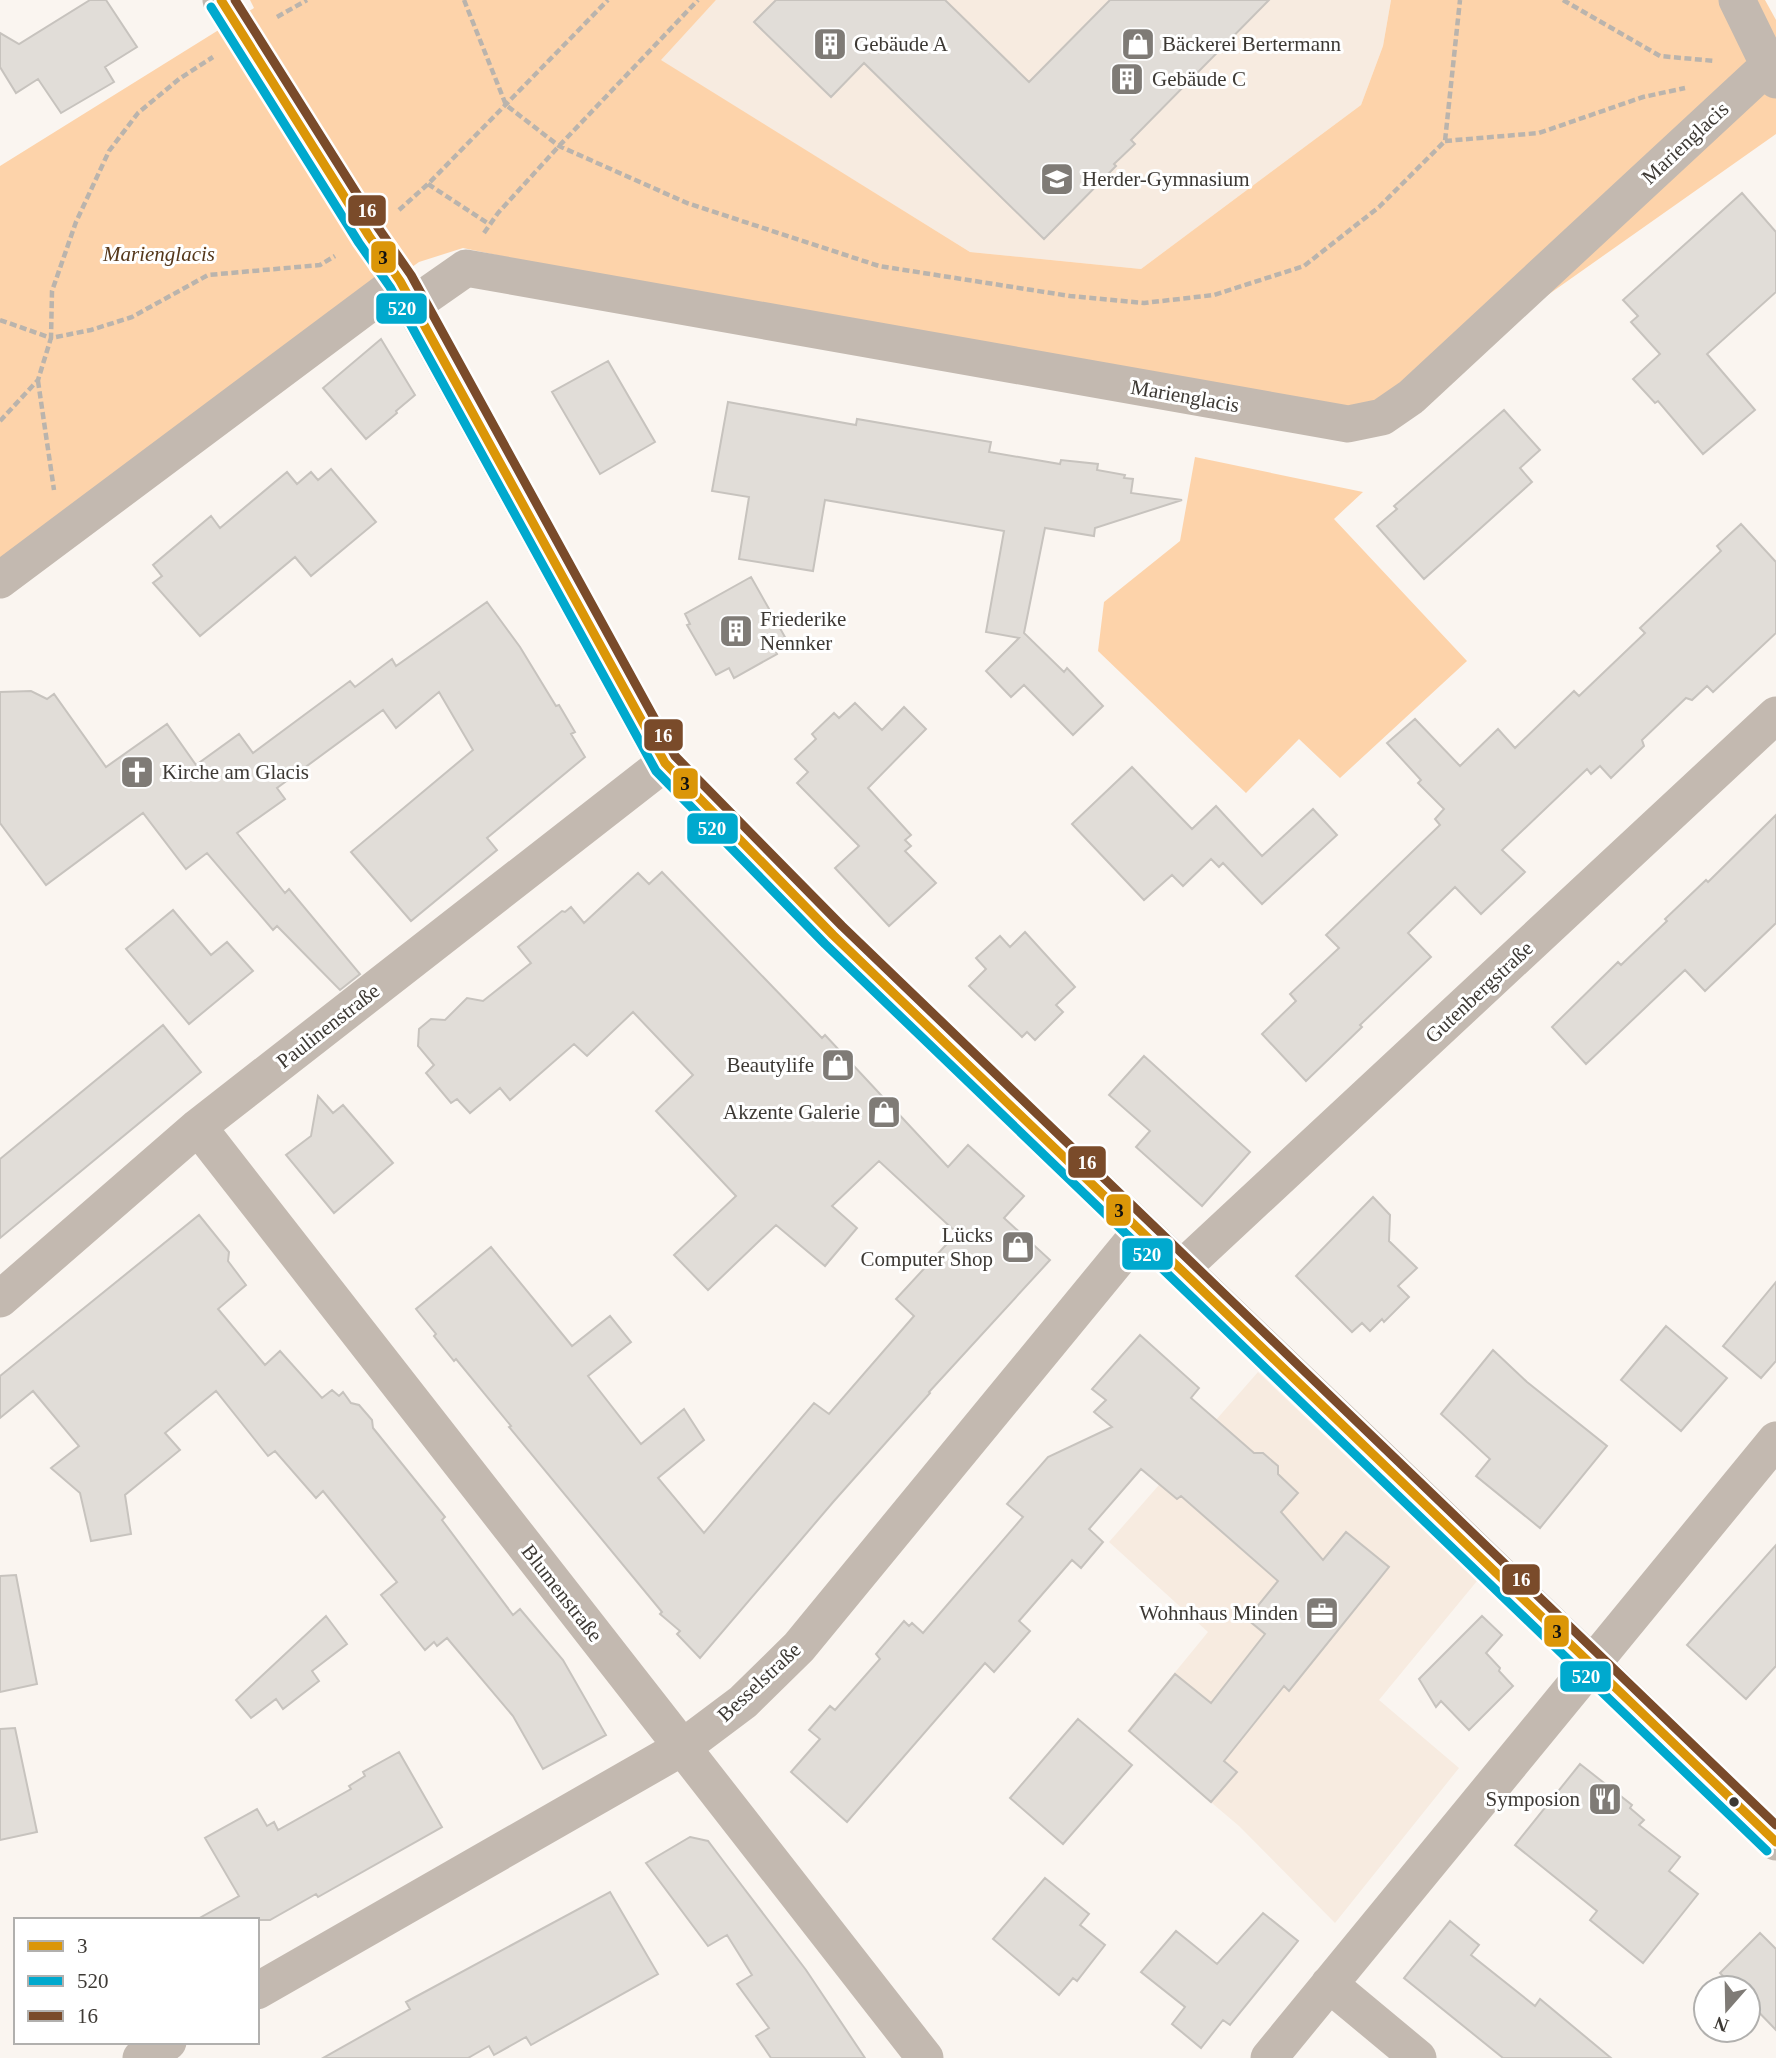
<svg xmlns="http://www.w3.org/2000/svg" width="1776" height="2058" viewBox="0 0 1776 2058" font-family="Georgia,serif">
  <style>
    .built { fill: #f7ebe0 }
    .forest { fill: #fdd3aa }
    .building { fill: #e1ddd8; stroke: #c7c3be; stroke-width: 2 }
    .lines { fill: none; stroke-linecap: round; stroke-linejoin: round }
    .path { stroke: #bab4ad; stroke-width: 4.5; stroke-dasharray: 7 3.5; stroke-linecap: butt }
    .minor { stroke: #c3b9b0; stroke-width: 37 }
    .bus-1-casing { stroke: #fff; stroke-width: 14 }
    .bus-2-casing { stroke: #fff; stroke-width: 14 }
    .bus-3-casing { stroke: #fff; stroke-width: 14 }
    .bus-1 { stroke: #db9608; stroke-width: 9 }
    .bus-2 { stroke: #00a9ce; stroke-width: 9 }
    .bus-3 { stroke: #7a4b2a; stroke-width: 9 }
    .bus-dot { fill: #3d3934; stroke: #fff; stroke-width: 2.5 }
    .labels { text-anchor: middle; stroke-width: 6; stroke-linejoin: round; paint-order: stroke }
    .poi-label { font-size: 21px; fill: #3d3934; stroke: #fff; text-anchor: start }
    .street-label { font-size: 21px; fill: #3d3934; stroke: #fff }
    .park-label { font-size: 21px; font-style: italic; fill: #55381b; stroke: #fff }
    .line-badge { stroke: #fff; stroke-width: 2.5 }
    .badge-label { font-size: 19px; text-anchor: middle; font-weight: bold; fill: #fff }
    .pale-badge-label { font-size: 19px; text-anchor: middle; font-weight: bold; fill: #111 }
  </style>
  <rect width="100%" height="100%" fill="#faf5f0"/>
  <path class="built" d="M716,0H1391L1383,46L1361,105L1141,269L970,252L660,60Z
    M1258,1372L1477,1581L1379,1700L1459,1768L1335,1923L1239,1826L1127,1731L1208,1632L1109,1542Z"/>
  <path class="forest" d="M250,0H716L661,60L970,252L1141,269L1361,105L1383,46L1391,0H1765L1776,20V134L1349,435L463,248L419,262L0,561V166L254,8Z
    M1195,457L1363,492L1334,519L1467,661L1340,778L1299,739L1246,793L1098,651L1104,602L1180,541Z"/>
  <path class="building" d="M90,0H106L137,47L105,67L114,82L61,113L38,79L16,93L0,67V33L19,44Z
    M776,0H945L1029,82L1110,0H1269L1131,140L1135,144L1114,164L1116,166L1044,239L864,63L831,97L754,22Z
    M1742,193L1776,232V292L1707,354L1755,410L1703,454L1658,401L1655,403L1633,379L1660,354L1631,322L1638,316L1623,300Z
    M381,339L415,395L396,411L397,413L366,439L323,388Z
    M608,361L655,442L600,474L552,392Z
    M728,402L856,425L857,419L991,442L989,452L1060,464L1061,460L1098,464L1097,470L1125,475L1124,478L1133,479L1131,493L1182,500L1095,528L1094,536L1045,528L1024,633L1064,672L1067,668L1103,706L1073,735L1024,685L1011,697L986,671L1019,638L986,632L1004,531L825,500L813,571L739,559L749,497L712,491Z
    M1504,410L1540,450L1520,468L1532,482L1424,579L1377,526L1397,509L1394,506Z
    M331,469L376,522L311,576L295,557L200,636L153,583L162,576L153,565L211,516L220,528L287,472L297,484L311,472L318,480Z
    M1741,524L1776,562V633L1713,692L1707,686L1692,700L1686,698L1642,740L1644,746L1611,778L1600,766L1591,774L1587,769L1502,850L1525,872L1481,914L1455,887L1408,933L1431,957L1360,1025L1362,1027L1306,1081L1262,1034L1296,1001L1290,994L1339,948L1326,935L1440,825L1435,819L1444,809L1418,783L1421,780L1387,743L1415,719L1460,766L1498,729L1515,748L1574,691L1579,696L1645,633L1640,628L1721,551L1717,546Z
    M751,577L785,637L772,644L777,654L734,678L729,668L716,675L687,625L690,624L685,614Z
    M487,602L520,647L556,706L559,705L575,732L571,734L585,757L487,838L497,850L411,921L351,852L473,750L439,692L396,728L383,710L277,788L285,799L237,833L285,893L289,889L360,974L340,990L277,926L273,930L207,853L186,869L143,813L46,885L0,823V692L31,691L47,699L54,694L106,767L167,724L196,765L239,734L253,753L350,681L355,687L392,659L396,666Z
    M855,703L882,730L904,707L926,729L868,788L911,835L905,840L911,846L905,851L936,883L889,926L835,868L859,846L797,783L808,772L795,759L816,739L812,734L834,713L839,718Z
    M1132,767L1192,829L1216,806L1262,856L1313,809L1337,835L1262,904L1223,863L1219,867L1211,859L1183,886L1172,875L1144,900L1072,824Z
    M1776,815V923L1705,991L1685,970L1586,1064L1552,1027L1618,962L1621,965L1667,921L1665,919L1706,880L1708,882Z
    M662,872L822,1038L825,1035L948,1167L968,1145L1024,1196L1004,1218L1050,1260L929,1392L930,1393L834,1501L700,1658L677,1634L680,1631L660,1614L662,1612L509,1427L511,1426L456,1359L454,1361L434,1336L436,1334L416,1309L491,1247L572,1346L610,1316L631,1342L588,1376L641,1444L684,1409L704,1440L658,1478L704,1533L814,1403L829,1414L914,1316L896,1299L957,1233L879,1161L832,1206L857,1228L825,1266L776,1225L708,1290L674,1255L736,1196L656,1111L693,1075L633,1012L587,1056L574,1044L510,1100L500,1088L470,1113L457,1099L451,1103L426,1073L434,1065L418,1046L419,1029L431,1019L445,1020L467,998L483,1001L531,963L518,947L562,911L565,912L571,907L584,923L638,873L649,884Z
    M173,910L211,955L227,942L253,971L189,1024L126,949Z
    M1025,932L1075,987L1056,1005L1063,1012L1035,1040L1027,1032L1022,1037L969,986L986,969L976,958L1000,936L1010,947Z
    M163,1025L201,1072L0,1238V1159Z
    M1144,1056L1250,1152L1202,1206L1136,1147L1150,1131L1109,1095Z
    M318,1096L333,1113L343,1105L393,1163L334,1213L286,1155L311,1136Z
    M1373,1197L1390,1215L1389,1241L1417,1268L1398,1286L1409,1297L1384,1322L1382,1319L1370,1331L1362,1323L1352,1332L1296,1276Z
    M199,1215L229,1252L228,1261L246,1285L218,1309L265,1365L280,1351L322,1398L332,1390L339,1396L343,1392L351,1403L359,1405L372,1420L373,1428L445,1517L442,1520L513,1615L520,1609L563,1660L606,1735L543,1769L513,1716L447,1638L437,1646L434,1642L425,1650L381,1595L397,1582L323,1491L316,1498L275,1451L268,1456L216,1391L165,1433L180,1450L125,1495L131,1534L91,1541L80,1493L51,1468L79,1446L33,1391L0,1418V1376Z
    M1776,1282V1361L1761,1378L1723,1346Z
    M1666,1326L1727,1378L1681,1431L1621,1380Z
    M1140,1335L1199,1388L1191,1398L1254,1453H1263L1278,1466V1474L1298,1493L1281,1512L1323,1560L1346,1532L1389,1567L1289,1691L1284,1686L1224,1761L1237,1772L1211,1802L1129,1731L1175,1674L1211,1703L1265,1634L1247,1619L1278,1581L1181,1496L1177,1499L1141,1469L1089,1529L1103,1542L1081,1568L1072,1560L1019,1621L1030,1631L994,1672L985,1663L847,1822L791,1772L820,1739L809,1730L830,1706L835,1710L880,1659L876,1654L904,1621L909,1626L912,1623L923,1633L1023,1517L1007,1504L1048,1457L1112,1427L1094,1412L1106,1400L1092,1389Z
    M1493,1350L1527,1382L1607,1446L1540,1528L1476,1476L1490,1459L1441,1414Z
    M1776,1545V1666L1746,1699L1687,1645Z
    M16,1575L37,1684L0,1692V1576Z
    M326,1616L347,1644L312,1671L319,1681L283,1709L276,1699L251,1718L236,1700Z
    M1482,1616L1502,1635L1486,1653L1500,1668L1499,1671L1513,1686L1469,1730L1441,1701L1436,1707L1419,1679Z
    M1078,1719L1132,1765L1063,1844L1010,1798Z
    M15,1728L37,1832L0,1840V1729Z
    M399,1752L442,1827L318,1897L316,1894L270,1920H196L239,1896L205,1838L257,1809L267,1826L274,1822L278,1830L351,1789L349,1786L365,1776L363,1772Z
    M1580,1764L1632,1805L1630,1808L1644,1820L1639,1825L1680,1857L1669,1871L1698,1894L1643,1963L1590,1920L1597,1911L1515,1845Z
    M690,1837L708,1841L730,1870L806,1970L865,2058H771L756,2036L769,2028L737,1984L752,1975L727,1935L708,1946L646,1863Z
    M1045,1878L1089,1914L1080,1925L1105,1945L1077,1981L1073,1978L1059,1995L993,1939Z
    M610,1892L658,1974L531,2045L526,2037L494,2055L489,2046L468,2058H323L410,2009L406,2002Z
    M1263,1913L1298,1941L1230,2025L1223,2020L1201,2048L1172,2024L1185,2007L1141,1972L1176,1931L1217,1964Z
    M1450,1921L1479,1945L1471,1955L1535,2006L1540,1999L1611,2058H1503L1404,1978Z
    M1760,1933L1776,1949V2030L1748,2001V1988H1735L1720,1973Z"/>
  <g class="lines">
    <path class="path" d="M464,0L506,105L559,146L687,203L879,266L1070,296L1144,303L1214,295L1304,266L1379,207L1445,141L1460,0
      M1563,0L1660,56L1715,61
      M277,17L307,0
      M1445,141L1539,133L1643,97L1685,88
      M428,184L489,224
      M399,210L428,184L608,0
      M484,233L498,213L559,146L698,0
      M0,320L51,338L52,291L76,222L109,151L138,113L179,79L213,57
      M38,381L54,490
      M0,421L38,380L51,338L91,330L132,317L208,275L320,265L335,256"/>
    <path class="minor" d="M221,0L369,236L400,281L665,763L833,935L1372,1451L1776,1842
      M1737,0L1776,80
      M413,305L466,268L1348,424L1382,417L1411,397L1768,66
      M0,580L400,281
      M198,1127L925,2058
      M1181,1269L1776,715
      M0,1299L198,1127L665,763
      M1329,1984L1418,2058
      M257,1991L683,1747L743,1702L799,1647L1141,1231
      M141,2058L168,2042
      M1269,2058L1776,1440"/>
    <g class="bus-1-casing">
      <path id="bus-1" d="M221,0L369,236L400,281L665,763L833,935L1776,1842"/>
    </g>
    <g class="bus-2-casing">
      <path id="bus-2" d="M211,7L359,243L390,287L656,771L825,944L1767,1851"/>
    </g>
    <g class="bus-3-casing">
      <path id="bus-3" d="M235,0L379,229L411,275L675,756L842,926L1776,1825"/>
    </g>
    <use href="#bus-1" class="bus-1"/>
    <use href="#bus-2" class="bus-2"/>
    <use href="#bus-3" class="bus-3"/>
  </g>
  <defs>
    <g id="building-square" transform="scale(1.75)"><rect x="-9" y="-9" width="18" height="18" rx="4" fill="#7f7b76" stroke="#fff"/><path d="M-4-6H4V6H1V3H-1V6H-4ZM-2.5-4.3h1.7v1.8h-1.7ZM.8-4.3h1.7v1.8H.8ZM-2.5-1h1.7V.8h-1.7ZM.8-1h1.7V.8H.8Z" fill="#fff"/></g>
    <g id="shop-square" transform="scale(1.75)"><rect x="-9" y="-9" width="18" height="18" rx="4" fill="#7f7b76" stroke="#fff"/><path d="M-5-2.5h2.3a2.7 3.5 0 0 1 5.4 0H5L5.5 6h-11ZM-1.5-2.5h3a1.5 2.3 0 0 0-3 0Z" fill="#fff"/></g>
    <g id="school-square" transform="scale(1.75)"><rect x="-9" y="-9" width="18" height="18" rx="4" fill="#7f7b76" stroke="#fff"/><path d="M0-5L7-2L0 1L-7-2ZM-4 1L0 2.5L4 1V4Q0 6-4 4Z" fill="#fff"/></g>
    <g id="church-square" transform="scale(1.75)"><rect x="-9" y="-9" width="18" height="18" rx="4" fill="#7f7b76" stroke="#fff"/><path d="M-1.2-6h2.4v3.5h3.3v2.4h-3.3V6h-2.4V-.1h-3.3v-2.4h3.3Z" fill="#fff"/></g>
    <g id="office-square" transform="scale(1.75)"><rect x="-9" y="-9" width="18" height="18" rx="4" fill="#7f7b76" stroke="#fff"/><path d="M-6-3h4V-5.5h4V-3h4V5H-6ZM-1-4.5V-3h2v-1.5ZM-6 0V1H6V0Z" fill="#fff"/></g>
    <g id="restaurant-square" transform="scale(1.75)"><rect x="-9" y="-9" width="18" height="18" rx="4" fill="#7f7b76" stroke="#fff"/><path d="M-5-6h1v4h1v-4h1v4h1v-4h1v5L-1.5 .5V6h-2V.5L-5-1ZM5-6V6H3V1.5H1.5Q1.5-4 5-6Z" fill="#fff"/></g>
  </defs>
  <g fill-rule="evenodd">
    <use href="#building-square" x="830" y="44"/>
    <use href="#shop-square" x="1138" y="44"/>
    <use href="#building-square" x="1127" y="79"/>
    <use href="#school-square" x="1057" y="179"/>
    <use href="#building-square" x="736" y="631"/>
    <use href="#church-square" x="137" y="772"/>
    <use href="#shop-square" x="838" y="1065"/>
    <use href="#shop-square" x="884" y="1112"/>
    <use href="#shop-square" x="1018" y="1247"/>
    <use href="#office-square" x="1322" y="1613"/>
    <use href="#restaurant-square" x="1605" y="1799"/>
  </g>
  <circle class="bus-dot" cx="1734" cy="1802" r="6"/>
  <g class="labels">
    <g class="poi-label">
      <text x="854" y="51">Gebäude A</text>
      <text x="1162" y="51">Bäckerei Bertermann</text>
      <text x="1152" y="86">Gebäude C</text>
      <text x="1082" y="186">Herder-Gymnasium</text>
      <text x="760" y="626">Friederike<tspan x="760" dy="24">Nennker</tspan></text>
      <text x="162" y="779">Kirche am Glacis</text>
      <text x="814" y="1072" text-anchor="end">Beautylife</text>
      <text x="860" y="1119" text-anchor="end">Akzente Galerie</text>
      <text x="993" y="1242" text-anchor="end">Lücks<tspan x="993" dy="24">Computer Shop</tspan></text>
      <text x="1298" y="1620" text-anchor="end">Wohnhaus Minden</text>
      <text x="1580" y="1806" text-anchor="end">Symposion</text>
    </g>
    <g class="street-label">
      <text transform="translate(1685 143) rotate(-43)" y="7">Marienglacis</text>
      <text transform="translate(1185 396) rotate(10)" y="7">Marienglacis</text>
      <text transform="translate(1479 992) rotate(-43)" y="7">Gutenbergstraße</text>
      <text transform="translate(328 1026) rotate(-38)" y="7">Paulinenstraße</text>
      <text transform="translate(562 1593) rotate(52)" y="7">Blumenstraße</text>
      <text transform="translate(759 1682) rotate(-43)" y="7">Besselstraße</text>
    </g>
    <g class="park-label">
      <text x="159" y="261">Marienglacis</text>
    </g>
  </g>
  <g class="line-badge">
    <rect x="347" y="194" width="40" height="33" rx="7" fill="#7a4b2a"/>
    <rect x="370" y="240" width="27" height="34" rx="7" fill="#db9608"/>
    <rect x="375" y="292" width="53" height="33" rx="7" fill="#00a9ce"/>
    <rect x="643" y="718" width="41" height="34" rx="7" fill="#7a4b2a"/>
    <rect x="672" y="767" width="27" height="33" rx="7" fill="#db9608"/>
    <rect x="686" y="812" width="53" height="33" rx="7" fill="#00a9ce"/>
    <rect x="1067" y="1145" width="40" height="34" rx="7" fill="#7a4b2a"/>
    <rect x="1105" y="1193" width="27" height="34" rx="7" fill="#db9608"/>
    <rect x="1121" y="1237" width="53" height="34" rx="7" fill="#00a9ce"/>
    <rect x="1501" y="1563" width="40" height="33" rx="7" fill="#7a4b2a"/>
    <rect x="1543" y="1614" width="27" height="34" rx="7" fill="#db9608"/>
    <rect x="1559" y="1660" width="53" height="33" rx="7" fill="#00a9ce"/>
  </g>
  <g class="badge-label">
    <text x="367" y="217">16</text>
    <text x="402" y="315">520</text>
    <text x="663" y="742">16</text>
    <text x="712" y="835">520</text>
    <text x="1087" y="1169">16</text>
    <text x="1147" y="1261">520</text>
    <text x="1521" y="1586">16</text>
    <text x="1586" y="1683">520</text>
  </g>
  <g class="pale-badge-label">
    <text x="383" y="264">3</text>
    <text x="685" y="790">3</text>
    <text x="1119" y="1217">3</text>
    <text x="1557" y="1638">3</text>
  </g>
  <rect x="14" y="1918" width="245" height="126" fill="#ffffff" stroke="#b1b0ae" stroke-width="2"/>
  <rect x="28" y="1941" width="35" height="10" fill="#db9608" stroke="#b1b0ae" stroke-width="2"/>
  <text x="77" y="1953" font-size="21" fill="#3d3934">3</text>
  <rect x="28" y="1976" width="35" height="10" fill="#00a9ce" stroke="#b1b0ae" stroke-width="2"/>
  <text x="77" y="1988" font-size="21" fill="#3d3934">520</text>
  <rect x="28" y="2011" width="35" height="10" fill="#7a4b2a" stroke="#b1b0ae" stroke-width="2"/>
  <text x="77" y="2023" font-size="21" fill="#3d3934">16</text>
  <g transform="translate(1727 2009) rotate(200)"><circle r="33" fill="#ffffff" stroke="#b1b0ae" stroke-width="2"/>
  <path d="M0-5L12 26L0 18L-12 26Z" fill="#7f7b76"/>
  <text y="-10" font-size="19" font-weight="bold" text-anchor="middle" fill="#3d3934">N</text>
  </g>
</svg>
